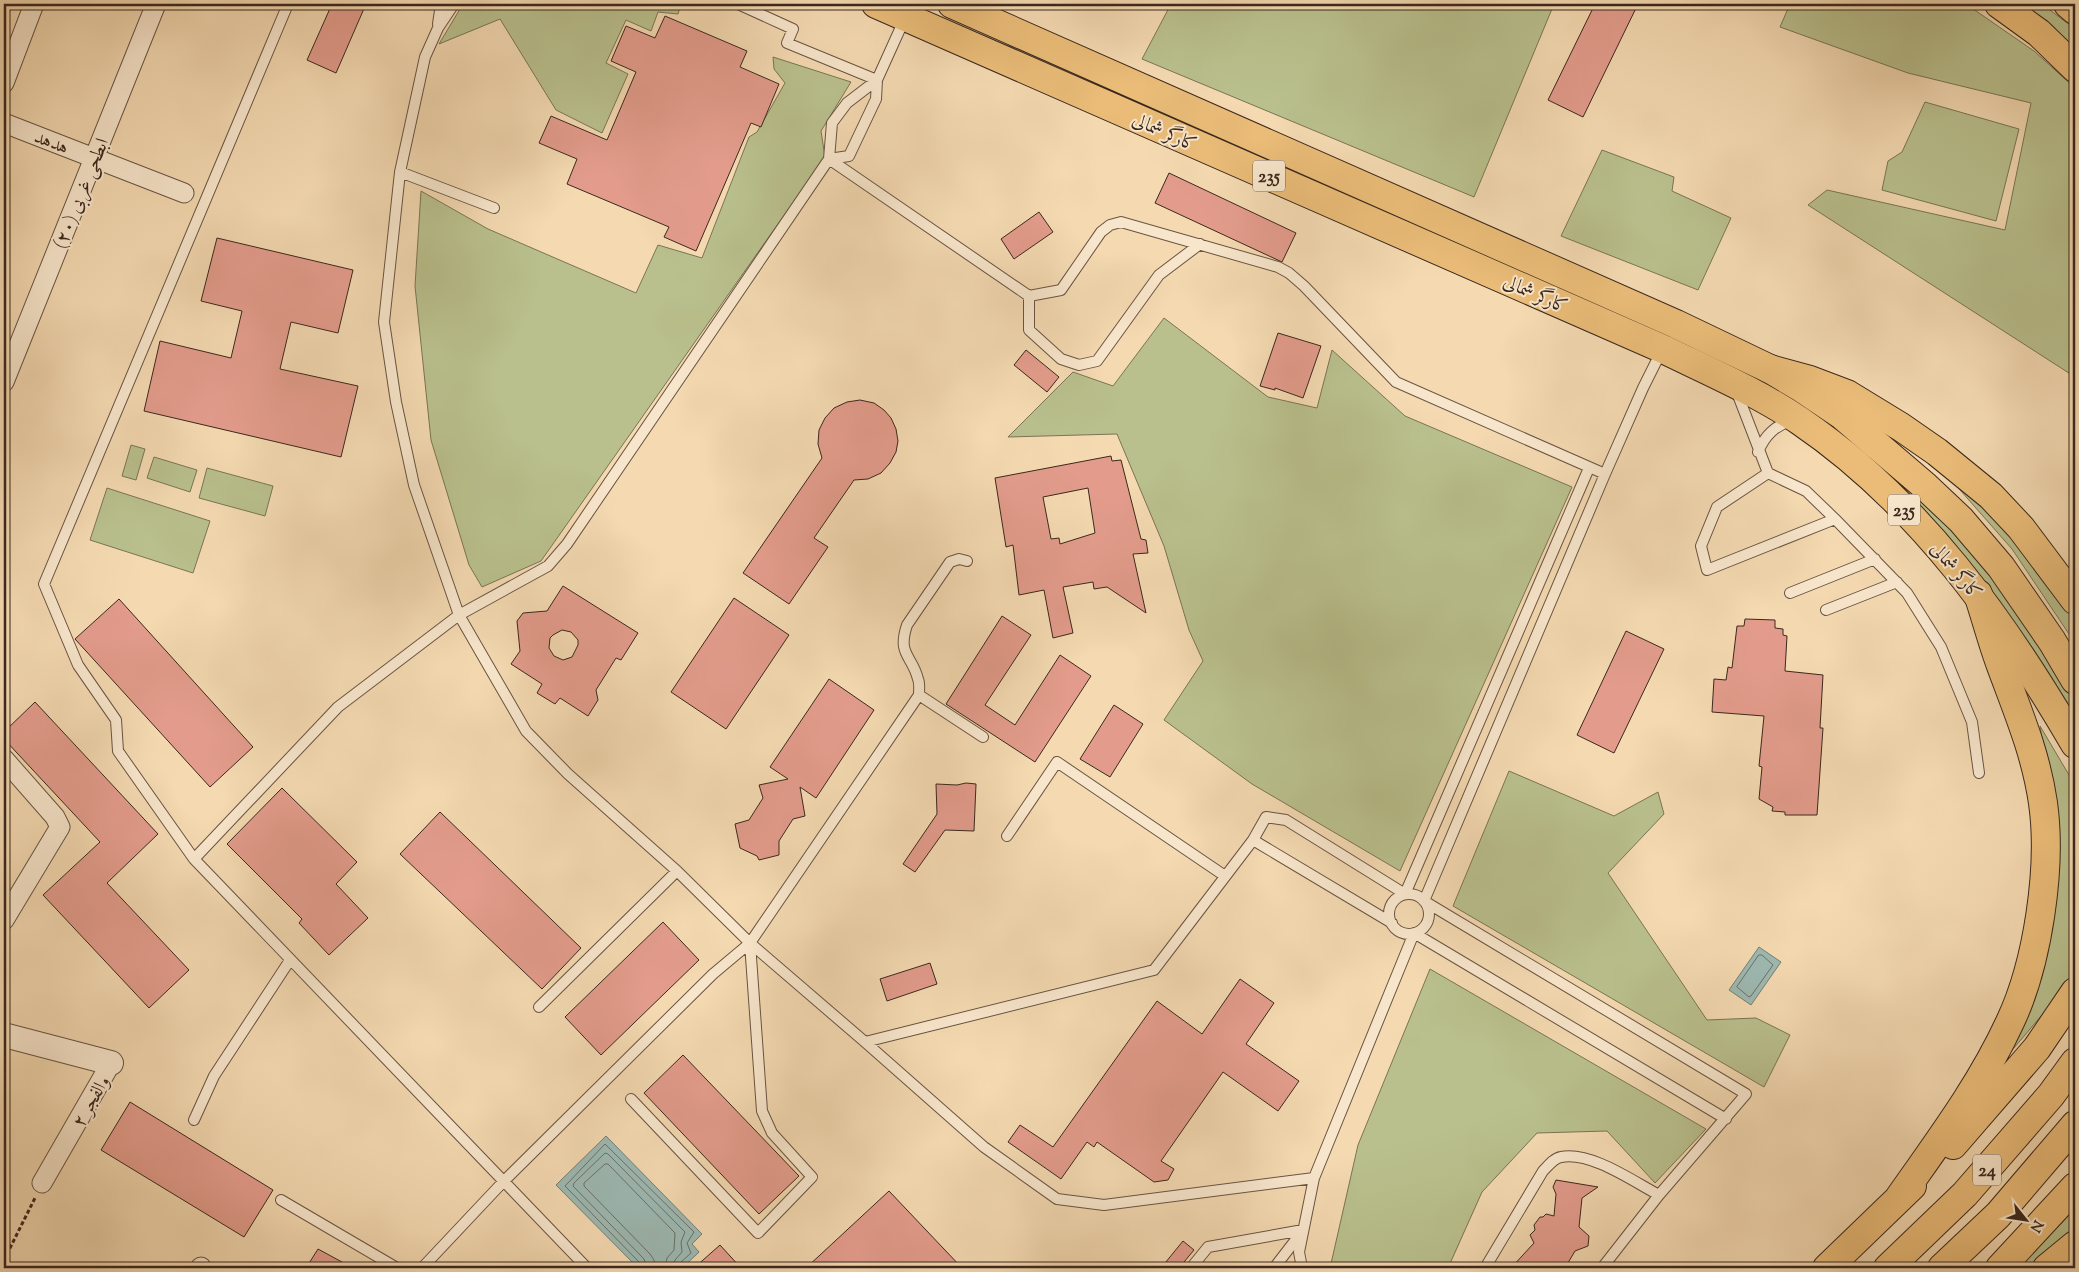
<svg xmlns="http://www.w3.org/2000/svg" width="2079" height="1272" viewBox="0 0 2079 1272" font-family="'Sorts Mill Goudy',Amiri,serif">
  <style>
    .green { fill: #b9c08d; stroke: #7a7455 }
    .water { fill: #9db9b2; stroke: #767f76 }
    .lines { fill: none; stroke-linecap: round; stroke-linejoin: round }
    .shore { stroke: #6c7068; stroke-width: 1 }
    .building { fill: #e39c8c; stroke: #3b281d; fill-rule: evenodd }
    .service-casing { stroke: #695442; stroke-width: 12 }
    .minor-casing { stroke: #695442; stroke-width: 21 }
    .tertiary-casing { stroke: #695442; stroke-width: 26 }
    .primary-casing { stroke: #3b281d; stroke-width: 30 }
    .trunk-casing { stroke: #3b281d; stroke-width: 30 }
    .path { stroke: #3b281d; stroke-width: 3; stroke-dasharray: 4 2.5; stroke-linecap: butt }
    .service { stroke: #f8e6cc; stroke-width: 10 }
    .minor { stroke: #f8e6cc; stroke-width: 19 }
    .tertiary { stroke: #f8e6cc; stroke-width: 24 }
    .primary { stroke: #eabc78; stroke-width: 28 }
    .trunk { stroke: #eabc78; stroke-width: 28 }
    .labels { text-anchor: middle; stroke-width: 4; stroke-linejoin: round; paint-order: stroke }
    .shield { fill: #f8e6cc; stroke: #746152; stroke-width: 1 }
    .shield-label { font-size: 18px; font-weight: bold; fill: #3b281d }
    .street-label { font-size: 19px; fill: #3b281d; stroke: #f8e6cc }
  </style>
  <rect width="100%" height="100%" fill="#f4d9b1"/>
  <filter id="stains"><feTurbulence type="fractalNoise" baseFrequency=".004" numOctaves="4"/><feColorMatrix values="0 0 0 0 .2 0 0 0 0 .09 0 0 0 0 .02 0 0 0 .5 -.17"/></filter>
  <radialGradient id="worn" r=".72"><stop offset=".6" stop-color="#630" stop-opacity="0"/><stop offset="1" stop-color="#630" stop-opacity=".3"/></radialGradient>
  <path class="green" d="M463,4H681L678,14L658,12L651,31L626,20L606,63L628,74L602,133L556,110L500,19L439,44Z
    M1171,4H1554L1474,197L1142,59Z
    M1790,4H1966L2034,51L2075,88V377L1808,205L1827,190L2005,230L2031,103L1908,73L1780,27Z
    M2013,4H2042L2075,29V57Z
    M990,41L1027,51L1385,209L1380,220Z
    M773,57L851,82L821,131L825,157L541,561L482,587L469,565L431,440L415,286L421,191L488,229L636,293L658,245L702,258L749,137L757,132L785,83L774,69Z
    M1925,102L2019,129L1996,221L1882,190L1888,161L1902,152Z
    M1602,150L1674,177L1672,191L1731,218L1698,290L1561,236Z
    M1510,270L1567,286L1742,365L1836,423L1946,520L2025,619L2075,704V725L1869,463Z
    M1164,318L1268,397L1317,408L1332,350L1405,416L1572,487L1400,871L1252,784L1164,720L1203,661L1189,630L1164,546L1117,434L1008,437L1073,372L1113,386Z
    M131,445L145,449L136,480L122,476Z
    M154,457L197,470L190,492L147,478Z
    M207,468L273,486L265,516L199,498Z
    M1953,482L2010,524L2075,612V643L2012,549Z
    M107,488L210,521L193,573L90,540Z
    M2040,726L2075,785V971L2064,989L1997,1068L2010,1042L2048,776Z
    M1509,771L1614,816L1658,792L1664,814L1608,873L1707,1020L1756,1018L1790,1035L1764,1087L1453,906Z
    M1430,969L1706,1129L1655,1183L1607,1131L1537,1133L1482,1192L1448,1268H1330L1358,1145Z
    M2075,1209V1229L2027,1268H2019Z"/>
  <path class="water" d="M1759,947L1781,962L1751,1005L1729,990Z
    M606,1136L702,1234L692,1244L699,1252L697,1254L682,1268H638L556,1185Z"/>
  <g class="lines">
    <path class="shore" d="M1759,955H1762L1773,965L1751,996L1749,997L1737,987Z
      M641,1268L640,1263L565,1186L605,1144L694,1232L687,1243L691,1253L680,1263L679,1268
      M647,1268L644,1259L573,1186L574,1183L605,1153L608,1154L685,1232L681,1242L682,1252L675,1260L673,1268
      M655,1268L654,1260L650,1254L584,1186V1183L605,1164H608L675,1233L674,1250L667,1258L665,1268"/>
  </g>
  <path class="building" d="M332,4H366L336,73L307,60Z
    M1595,4H1638L1583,117L1548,100Z
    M665,16L747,51L740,67L779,84L761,127L751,123L696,251L664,237L669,227L567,184L577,159L539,143L551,116L607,140L636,72L611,61L626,26L655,38Z
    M1169,173L1296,233L1282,262L1155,203Z
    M1039,212L1053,232L1014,259L1001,239Z
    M217,238L353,270L338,333L291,322L280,369L358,386L341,457L144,411L160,341L231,358L242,311L201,301Z
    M1278,333L1321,346L1303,398L1275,388V390L1260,386Z
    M1026,350L1059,377L1047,392L1014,365Z
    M860,400L874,403L884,410L891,418L896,429L898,441L896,452L890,463L881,473L868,479L854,480L814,538L828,547L789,604L743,573L822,458L818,444L819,430L825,418L834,408L847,402Z
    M1111,456L1112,461L1121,460L1141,539L1146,540L1148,553L1133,554L1146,613L1107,587L1094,589L1093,582L1063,587L1073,633L1053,638L1044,590L1019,595L1013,545L1006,547L995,478ZM1088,488L1095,533L1060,544L1059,538L1051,539L1043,497Z
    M563,586L638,633L621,660L616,658L596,690L598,700L588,716L560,698L555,704L537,693L542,684L511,664L520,651L517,621L523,613L547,611ZM562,630L571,632L578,640V645L572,657L563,660L554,656L549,648L550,638L553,635Z
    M734,598L789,635L726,729L671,692Z
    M119,599L253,747L210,787L75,639Z
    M1002,616L1031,635L985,705L1015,725L1060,655L1091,676L1035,762L946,704Z
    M1745,619L1775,620V628L1783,629V635L1787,636L1785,671L1823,675L1820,728H1823L1817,815H1785V812L1772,811L1773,807L1759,799L1762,767L1759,766L1764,716L1712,712L1714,679L1726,680L1728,667L1732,668L1737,626H1744Z
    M1626,631L1664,649L1614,753L1577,735Z
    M829,679L874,710L816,798L800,787L805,816L793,819L779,841V855L759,860L757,856L740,848L735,824L749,820L763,798L759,785L788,779L770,767Z
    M35,702L158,834L107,883L189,970L149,1008L43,895L100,842L4,739V732Z
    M1114,705L1143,724L1110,777L1080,759Z
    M966,783L976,784L974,831L945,830L915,872L903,864L937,814L936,784L957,785Z
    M282,788L357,862L336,884L368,918L329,955L299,923L302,919L227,844Z
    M440,812L581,948L542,989L400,854Z
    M663,922L699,960L601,1055L565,1017Z
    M930,963L937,984L887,1001L880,979Z
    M1240,979L1274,1003L1246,1044L1299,1081L1278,1111L1223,1072L1161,1161L1174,1169L1168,1180L1154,1182L1097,1142L1094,1147L1087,1142L1061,1179L1008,1142L1020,1125L1053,1147L1157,1001L1202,1034Z
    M683,1055L799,1176L759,1214L644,1093Z
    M130,1102L273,1190L244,1237L101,1150Z
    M1556,1180L1598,1187L1582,1198L1579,1227L1589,1236L1588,1246L1575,1251L1565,1268H1511L1534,1243L1530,1235L1535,1230L1534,1225L1540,1217H1543L1546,1214L1554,1216L1556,1194L1553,1187Z
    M889,1191L962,1268H806Z
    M1183,1241L1194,1250L1179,1268H1161Z
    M720,1245L741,1268H694Z
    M318,1249L353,1268H306Z"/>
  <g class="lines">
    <g class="service-casing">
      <path id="service" d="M288,4L44,584L78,665L116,720L118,751L194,859L587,1268
        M454,4L438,28L425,57L400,172L384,322L396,402L414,485L459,615L526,731L568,774L677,871L750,943L865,1042L984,1147L1057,1199L1104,1205L1314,1178
        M738,4L793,29L787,43L877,80
        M438,24L441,4
        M877,80L847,103L832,123L829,159L849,156L876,99L877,80L905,18
        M400,172L494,208
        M1029,296V330L1061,359L1079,365L1097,361L1159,275L1200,244
        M1736,390L1768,473L1717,507L1701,546L1707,570L1835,519L1806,491L1768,473
        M1758,452C1765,435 1775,426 1792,420
        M1835,519L1907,593L1941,647L1972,722L1979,773
        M1790,593L1875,559
        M1826,610L1897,582
        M919,695L983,737
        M1007,836L1057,762L1225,876
        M1253,840L1392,923
        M194,859L338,707L459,615L548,566L567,544L829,159L1029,296L1061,290L1101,232L1110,225L1121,222L1278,267L1289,273L1304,286L1396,382L1605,474
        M1389 914a20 20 0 1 1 40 0a20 20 0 1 1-40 0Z
        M539,1007L677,871
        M865,1042L1154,970L1253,840L1266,817L1286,820L1405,894L1589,468
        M631,1099L758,1233L812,1177L772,1133L762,1111L750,943
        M194,1120L214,1076L290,960
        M281,1200L397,1268
        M422,1268L503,1182L713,974L750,943L919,695C919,690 920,683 918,679C912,655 897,655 907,625L950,562L959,559L967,561
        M1002,1268H1004
        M1191,1268L1208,1247L1303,1230
        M1274,1268L1301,1233
        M1302,1268L1299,1252L1314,1178L1414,933L1726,1119
        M1485,1268L1543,1171C1548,1166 1554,1158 1561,1157C1591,1151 1634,1182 1659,1195
        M1602,1268L1659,1195L1746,1094L1424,901L1605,474L1643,388L1662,350"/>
    </g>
    <g class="minor-casing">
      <path id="minor" d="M4,83L34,4
        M4,123L184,193
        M4,382L156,4
        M4,759L55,817L60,827L4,920
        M42,1183L111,1063
        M200,1268L201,1267"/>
    </g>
    <g class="tertiary-casing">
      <path id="tertiary" d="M4,1035L111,1063"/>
    </g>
    <g class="primary-casing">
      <path id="primary" d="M876,4L1663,349C1708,371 1759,393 1800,421C1919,502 2004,622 2075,744
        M952,4L1676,324L1770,369L1800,387L1843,416L1925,486L1961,520L2001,567L2052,641L2075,680"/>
    </g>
    <g class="trunk-casing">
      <path id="trunk" d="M1999,4L2039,33L2075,68
        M2068,4L2075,10
        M1770,369L1810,380L1847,394L1901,427L1937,452L1991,496L2021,528L2075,600
        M1953,1145L2037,1048L2075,992
        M1899,1198C1939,1141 1981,1085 2010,1022C2038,963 2052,867 2043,803C2036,754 2018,712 2001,666C1992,642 1986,618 1978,594
        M1827,1268L1912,1186
        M1888,1268L1965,1194L2051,1095L2075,1062
        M1942,1268L1998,1215L2075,1125
        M2000,1268L2075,1187
        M2047,1268L2075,1245"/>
    </g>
    <path class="path" d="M4,1260L35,1198"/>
    <use href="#service" class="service"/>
    <use href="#minor" class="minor"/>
    <use href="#tertiary" class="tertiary"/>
    <use href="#primary" class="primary"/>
    <use href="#trunk" class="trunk"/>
  </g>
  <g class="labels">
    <g class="shield">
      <rect x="1253" y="160.5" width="32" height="31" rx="4"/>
      <rect x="1888" y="494.5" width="32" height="31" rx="4"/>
      <rect x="1973" y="1154.5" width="28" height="31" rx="4"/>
    </g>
    <g class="shield-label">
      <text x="1269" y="182">235</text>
      <text x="1904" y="516">235</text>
      <text x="1987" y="1176">24</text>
    </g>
    <g class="street-label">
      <text transform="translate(1165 131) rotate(24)" y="7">کارگر شمالی</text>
      <text transform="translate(52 141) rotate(21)" y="7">هدهد</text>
      <text transform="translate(80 193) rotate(-68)" y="7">ابطحی غربی (۲۰)</text>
      <text transform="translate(1536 293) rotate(24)" y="7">کارگر شمالی</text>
      <text transform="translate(1957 570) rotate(50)" y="7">کارگر شمالی</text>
      <text transform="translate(90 1101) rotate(-60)" y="7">والفجر ۲</text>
    </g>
  </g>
  <rect width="2079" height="1272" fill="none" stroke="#f4d9b1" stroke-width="20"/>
  <rect x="5" y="5" width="2069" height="1262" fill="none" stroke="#3b281d" stroke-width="2.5"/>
  <rect x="10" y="10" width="2059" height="1252" fill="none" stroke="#3b281d"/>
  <g transform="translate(2026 1220) rotate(120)" stroke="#f8e6cc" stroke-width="4" paint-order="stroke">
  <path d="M0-4L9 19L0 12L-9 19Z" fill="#3b281d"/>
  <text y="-8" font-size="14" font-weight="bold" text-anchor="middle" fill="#3b281d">N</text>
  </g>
  <rect width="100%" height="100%" filter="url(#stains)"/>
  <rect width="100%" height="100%" fill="url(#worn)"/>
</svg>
